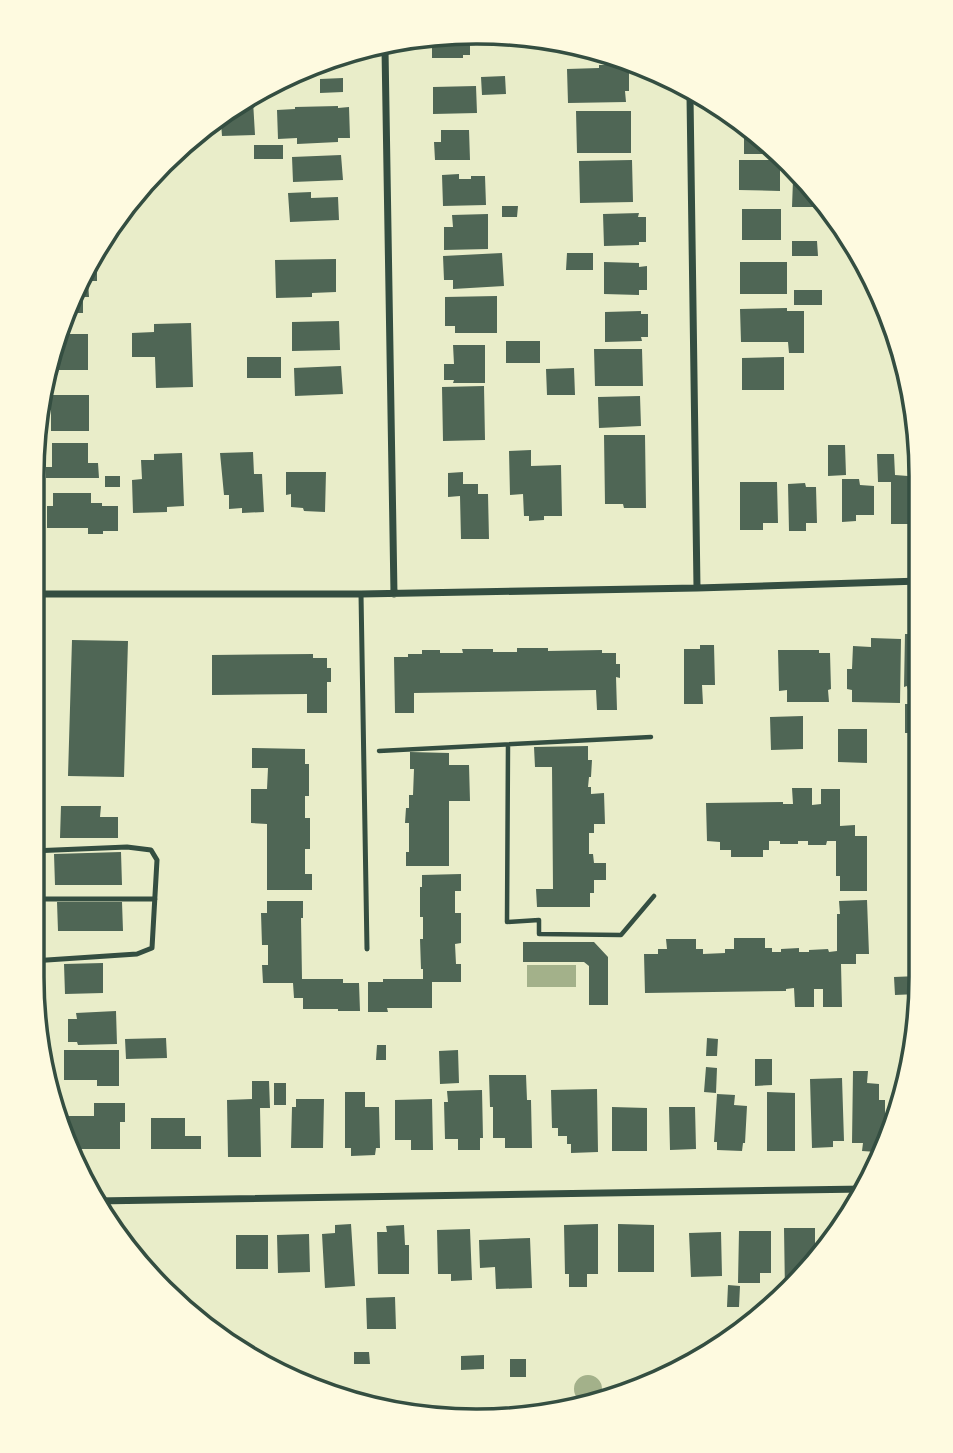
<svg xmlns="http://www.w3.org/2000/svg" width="953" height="1453" viewBox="0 0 953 1453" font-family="'PT Sans',sans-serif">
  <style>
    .water { fill: #a3b18a }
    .building { fill: #4f6655 }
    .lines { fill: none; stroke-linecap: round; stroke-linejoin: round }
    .path { stroke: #344e41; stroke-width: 4.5 }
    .service { stroke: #344e41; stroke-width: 5 }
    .minor { stroke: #344e41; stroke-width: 7 }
    .rim { fill: none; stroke: #344e41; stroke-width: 3.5 }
  </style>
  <rect width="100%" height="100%" fill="#e9edc9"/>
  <path class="water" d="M527,965H576V987H527Z
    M574 1389a14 14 0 1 1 28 0a14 14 0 1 1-28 0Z"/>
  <path class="building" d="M448,32L470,35V55H463V58H432V37Z
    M599,65H629V91H625L626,102L568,103L567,69L599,68Z
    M505,76L506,94L482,95L481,77Z
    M343,78V92L320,93V79Z
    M476,86L477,113L433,114V87Z
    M249,101H253L255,135L222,136L221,123Z
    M338,106V108L349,107L350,138H338V142L297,144V138L278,139L277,110L295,109V107Z
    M576,111H631V153H577Z
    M744,127L770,142L779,154H744Z
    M441,130H469L470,160H435L434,142H441Z
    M254,145H283V159H254Z
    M341,155L343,180L293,182L292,157Z
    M632,160L633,202L580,203L579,161Z
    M739,160H780V191L739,190Z
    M459,174V179H471V176H485L486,205L443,206L442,175Z
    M793,180H800L817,203V207H792Z
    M311,192V198L338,197L339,220L290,222L288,193Z
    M502,206H518L517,217H502Z
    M742,209H781V240H742Z
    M639,213L638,217H646V242H639V245L604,246L603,214Z
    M488,214V249L444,250V227H453L452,215Z
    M792,241H817L818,256H792Z
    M502,253L504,286L453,289V280H444L443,256Z
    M567,253H593V270H566Z
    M336,259V292L312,293V297L276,298L275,260Z
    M604,262L639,263V267L647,266V290H639V295L604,294Z
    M740,262H787V294H740Z
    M88,264V269H97V281H88L89,297H83V313H67L77,280Z
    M794,290H822V305H794Z
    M497,296V333H455V326H445V297Z
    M787,308V311H804V353H789L788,342H741L740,309Z
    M641,311V314H648V337H641L642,341L605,342V312Z
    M339,321L340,350L292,351V322Z
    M191,323L193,387L156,388L155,357H132V333L154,332V324Z
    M61,334H88V370H50Z
    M506,341H540V363H506Z
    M453,345H485V383H453L454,380H444V364H454Z
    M594,349H642L643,386H595Z
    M247,357H281V378H247Z
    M784,357V390H742V358Z
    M341,366L343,394L295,396L294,368Z
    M574,368L575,395H547L546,369Z
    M484,386L485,440L443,441L442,387Z
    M51,395H89V431H51Z
    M640,396L641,426L599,428L598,397Z
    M604,435H645L646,508H624L623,504H605Z
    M52,443H88V463H98L99,478H46V467H52Z
    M828,445H845L846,475L828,476Z
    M531,450V466L561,465L562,516H544V520L529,521V516H524L523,494L510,495L509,451Z
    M253,452L254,474H262L264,512L242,513V508L229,509V495H224L220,453Z
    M182,453L184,506L167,507V512L133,513L132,480L142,479L141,460H154V454Z
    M877,454H894L895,475L908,476V484L920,485V524H891V482H878Z
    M286,472H326L325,512L304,511L303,508L291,507V494L286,495Z
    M463,472V484H478V494H488L489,539H461L460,496L448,497V473Z
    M105,476H120V487H105Z
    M842,479H859L860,485L874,486V515H856V521L842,522Z
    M740,482H777L778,523H763V530H740Z
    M805,483L806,487H816L817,523H806V531H789L788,484Z
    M53,493H91V503H102V506H118V531H103V534H88V528H47V506H53Z
    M905,634H920L919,690H908L907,686L904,687Z
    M871,638L901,639L900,703L852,702V690L847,689V669H852L853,646L871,647Z
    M72,640L128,641L124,777L68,776Z
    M700,645H714L715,685H702L703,704H684V649H700Z
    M517,648H548V651L602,650V653H616V664H620V678L616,677L617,710H597L596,690L414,693V713H395L394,657H408V654H422V650H440V653H463L462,649H493V652H517Z
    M778,650H819V653H830L831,689L828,690L829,702H787V690L779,691Z
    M313,654V658H327V668H331V682H327V713H307V694L212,695V655Z
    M905,704H919V733H905Z
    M803,716V749L771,750L770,717Z
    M838,729H867V763L838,762Z
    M588,746V760H592L591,777H589L588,787H591V794L604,793L605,824H594V833H589V854H593L594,863H606V880H594V893H590V907H537L536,889H553L552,767H535L534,747Z
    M252,748L305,749V764H309V796H305V818H310V849H305V874H312V890H267V824L251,823V789H267L268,768H252Z
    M410,752L449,753V765H469L470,801H449V866H406V852H409V823H405L406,808H409V795H413L414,769H410Z
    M792,788H812V805L821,804V789H840V826L855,825V836H867V891H840V876H836V841H827L826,845H808V841H798V844H780V841H769V850H763V857H731V850H720V842L707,841L706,803L783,802V804H793Z
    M61,806H101L100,817H118V838H60Z
    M121,852L122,885H55L54,854Z
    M461,874V891H455V913H461V943L455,944L456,964H461V982H432V1008H387L388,1012H368V982H383V979H423V969H421L420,939H423V917H420V887H422V875Z
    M867,900L869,954H856V964H841L842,1007H823V989H814V1007H795L794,988L786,989V991L645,993L644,954H658V949H667L666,939H696V949H703V954L725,953V949H734V938H765V948H772V952H781V949L799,948V952H809V950L828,949L829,952L837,951V914H840L839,901Z
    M267,901H303V918H301L302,979H343V983H359L360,1011H338V1009H303V998H294L293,983H263L262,965H268V945H262L261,913H267Z
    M57,902H122L123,931H58Z
    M523,942H594L608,957V1005H589V966L584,962H523Z
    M103,963V993L65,994L64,964Z
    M918,976V994L895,995L894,977Z
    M116,1011L117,1044L78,1045L77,1042H68V1019H77L76,1013Z
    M166,1038L167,1058L126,1059L125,1039Z
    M707,1038L718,1039L717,1056H706Z
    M377,1045H386V1060H376Z
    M64,1050H119V1086H97V1080H64Z
    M458,1050L459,1083L440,1084L439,1051Z
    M755,1059H772V1085L755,1086Z
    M706,1067L717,1068L716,1093L704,1092Z
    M853,1071H868L867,1083L879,1084V1100H885V1114H890V1128L885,1141H877V1152L862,1151L863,1143H852Z
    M489,1075H526L527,1100H531L532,1148H505V1138H493V1107H490Z
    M842,1078L844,1141H833V1147L812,1148L810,1079Z
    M252,1081H269L270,1108H260L261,1157H228L227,1100L252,1099Z
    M274,1083H286V1105H274Z
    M597,1089L598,1152L571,1153V1144H567V1136H558V1128H552L551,1090Z
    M482,1090L483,1138H480V1150H458V1139H445L444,1102H448L447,1091Z
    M345,1092H365V1107H379L380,1148H376L375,1155L351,1156V1148H345Z
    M767,1092L795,1093V1151H767Z
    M717,1094L735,1095L734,1105L747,1106L745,1143H743L742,1151L717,1150V1142H714Z
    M296,1099H324L323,1148H291L292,1107H296Z
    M432,1099L433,1150H411V1140H395V1100Z
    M94,1103H125V1122H120V1149H70L65,1139L64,1116H94Z
    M612,1107L647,1108V1151H612Z
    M669,1107H695L696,1149L670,1150Z
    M151,1118H185V1136H201V1149H151Z
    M351,1224L355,1286L325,1288L322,1234L335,1233V1225Z
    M598,1224V1274H587V1287H569V1274H565L564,1225Z
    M618,1224L654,1225V1272H618Z
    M404,1225L405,1245H409V1274H378L377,1232H387L386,1226Z
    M784,1228H815V1264L811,1270L785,1292Z
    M470,1229L472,1280L451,1281V1274H438L437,1230Z
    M739,1231H771V1273H760V1283H738Z
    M721,1232L722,1276L691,1277L689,1233Z
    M309,1234L310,1272L278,1273L277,1235Z
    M236,1235H268V1269H236Z
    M530,1238L532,1288L496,1289L495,1267L480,1268L479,1240Z
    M728,1285L740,1286L739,1307H727Z
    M395,1297L396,1329H367L366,1298Z
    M354,1352H369L370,1364H354Z
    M484,1355V1369L461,1370V1356Z
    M510,1359H526V1377H510Z"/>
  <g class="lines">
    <path class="path" d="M508,745L507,922L539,920V934L621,935L654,896
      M379,751L651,737"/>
    <path class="service" d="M361,594L367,949
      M32,899H155
      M32,961L137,954L152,948L157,860L151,850L127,847L32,851"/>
    <path class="minor" d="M385,49L394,594
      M690,96L697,588
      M34,594H361L697,588L920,581
      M95,1201L865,1189"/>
  </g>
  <path d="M0 0H953V1453H0ZM476 44H477A432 432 0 0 1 909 476V977A432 432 0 0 1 477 1409H476A432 432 0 0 1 44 977V476A432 432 0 0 1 476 44Z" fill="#fefae0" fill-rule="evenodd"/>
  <path class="rim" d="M476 44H477A432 432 0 0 1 909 476V977A432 432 0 0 1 477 1409H476A432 432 0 0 1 44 977V476A432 432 0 0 1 476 44Z"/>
</svg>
